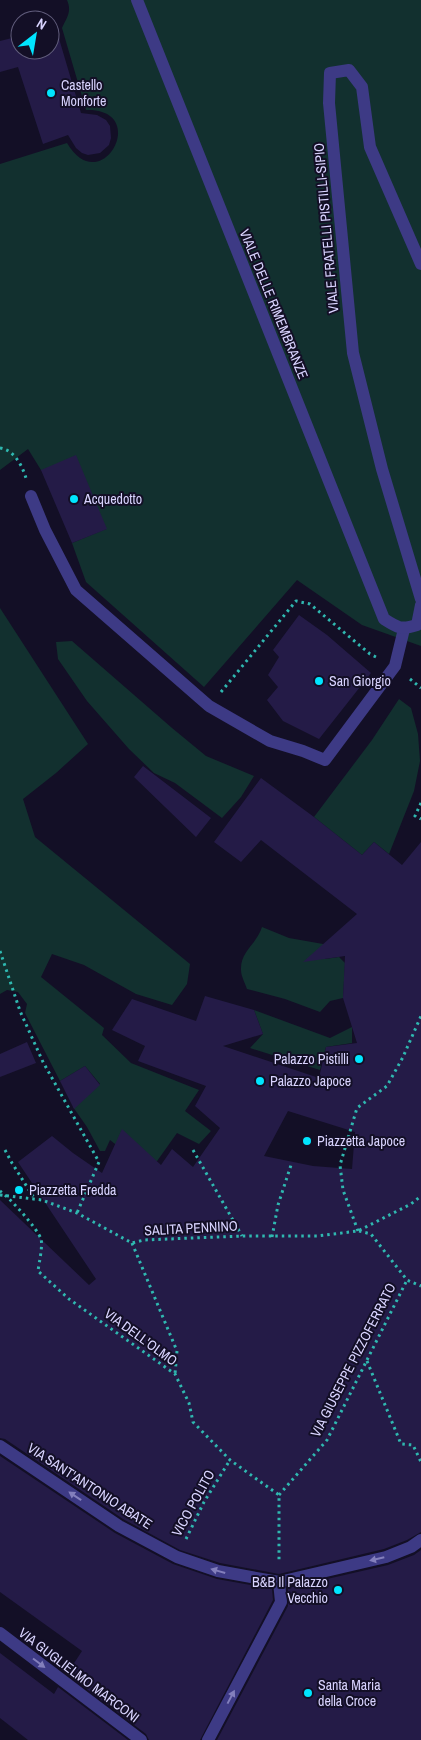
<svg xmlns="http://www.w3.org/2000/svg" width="421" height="1740" viewBox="0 0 421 1740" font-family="'Archivo Narrow',sans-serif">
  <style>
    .green { fill: #12302f }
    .building { fill: #241b47; fill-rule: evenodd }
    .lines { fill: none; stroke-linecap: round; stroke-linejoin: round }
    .path { stroke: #2fb8b0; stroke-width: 3; stroke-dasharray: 2.5 4; stroke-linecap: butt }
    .lane { stroke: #3d3a85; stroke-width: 12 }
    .street { stroke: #3d3a85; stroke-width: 12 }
    .oneway { fill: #837fbc }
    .poi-dot { fill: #00e5ff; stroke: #130f26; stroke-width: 2 }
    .labels { text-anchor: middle; stroke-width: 4; stroke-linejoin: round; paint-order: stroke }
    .poi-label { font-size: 14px; fill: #d9d4ff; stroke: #130f26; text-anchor: start }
    .street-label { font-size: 14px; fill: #d9d4ff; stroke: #130f26 }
  </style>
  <rect width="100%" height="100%" fill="#130f26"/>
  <path class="green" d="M67,0H421V646L362,625L297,580L204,687L86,582L72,543L106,529L41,470L28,449L0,470V164L67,143C101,201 152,108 86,110L62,28C67,17 72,12 67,0Z
    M0,608L88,744L56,773L23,799L35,837L190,964L187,984L172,1005L136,994L84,965L52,954L41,977L104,1028L102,1035L131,1063L199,1090L185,1111L211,1131L199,1144L177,1133L150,1171L110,1140L105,1151H100L87,1127L73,1107L100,1084L85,1066L60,1081L25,1013L27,1004L18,992L7,990L0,994Z
    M72,641L172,728L206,756L254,776L241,797L222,818L175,783L154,773L129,749L87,701L58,659L56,642Z
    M399,699L411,708L418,734L420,761L414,791L389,854L374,842L362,855L314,817L372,740Z
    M262,927L289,938L323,944L325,959L339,957L345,963L343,998L330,1001L320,1012L285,999L247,989C245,983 241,976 241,970C240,951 257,944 262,927Z
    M254,1010L330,1038L352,1027V1043L326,1047L320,1070L250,1048L263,1034Z"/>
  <path class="building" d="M55,25L81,113L97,115L106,120L110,126L111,138L109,145L100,153L88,155L82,153L76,148L68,135L43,144L18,67L0,72V41L20,36V50H50V27Z
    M76,455L107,529L72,543L41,470Z
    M299,615L327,635L371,673L319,739L283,721L267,700L278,687L268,675L279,657L273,650Z
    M143,766L211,818L196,837L134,777Z
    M261,778L314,817L362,855L374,842L402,865L421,842V1532L407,1540L384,1549L279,1574L220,1563L180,1550L123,1519L5,1439L0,1438V1200L89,1285L96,1279L18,1162L52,1136L73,1153L102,1173L122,1129L161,1165L172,1149L193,1167L220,1128L195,1106L206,1086L138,1061L145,1046L112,1030L132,999L196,1021L205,996L254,1010L263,1034L223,1046L319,1078L326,1047L357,1043L343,998L345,956L303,962L357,914L261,840L241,862L214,842ZM288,1111L355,1132L352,1169L313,1166L264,1156Z
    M27,1042L36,1063L0,1077V1054Z
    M85,1066L100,1085L74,1109L60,1081Z
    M0,1456L115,1533L173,1564L217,1579L272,1589L273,1600L200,1740H149L146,1734L67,1674L82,1651L0,1592Z
    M421,1550V1740H217L288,1606V1588L388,1565L414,1555Z
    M0,1653L54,1694L58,1687L128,1740H28L0,1718Z"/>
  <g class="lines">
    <path class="path" d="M0,448C14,450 22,465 26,478
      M410,679L421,688
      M221,692L296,601L310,604L370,654L378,658
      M421,803L415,816L421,819
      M0,951L20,1011L43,1062L99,1162L77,1213
      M5,1150L12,1163L34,1198
      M193,1150L242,1236
      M0,1191C10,1198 37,1228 41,1239C43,1246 39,1263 38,1271L69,1299L175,1374L189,1403L193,1422L230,1460L279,1495V1563
      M0,1195L42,1200L77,1213L132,1243L144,1240L242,1236H317L358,1231L411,1204L421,1196
      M358,1231L343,1190L340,1165L357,1108L387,1086L403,1057L421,1016
      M359,1231L371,1234L407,1280L421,1286
      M272,1237L278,1205L292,1162
      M132,1243L177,1351L175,1374
      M367,1361L401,1444L413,1445L421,1462
      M279,1495L327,1440L407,1280
      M186,1539L204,1502L230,1460"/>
    <path class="lane" d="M31,496L45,530L76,590L209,706L270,741L303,751L325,760L395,666L404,629
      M0,1446L119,1526L177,1557L218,1571L279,1582L386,1557L411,1547L421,1540
      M0,1633L141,1740
      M208,1740L281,1602L279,1582"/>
    <path class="street" d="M137,0L384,619C398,628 401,630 417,625L421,605
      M421,264L370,147L362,87L349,70L330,73L329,103L353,353L382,469L421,599"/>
  </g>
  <defs><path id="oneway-solid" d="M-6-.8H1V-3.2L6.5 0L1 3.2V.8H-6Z" transform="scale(1.25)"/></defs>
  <g class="oneway">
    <use href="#oneway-solid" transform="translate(75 1496) rotate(-146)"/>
    <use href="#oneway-solid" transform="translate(377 1559) rotate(167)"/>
    <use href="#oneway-solid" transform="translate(218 1571) rotate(-164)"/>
    <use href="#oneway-solid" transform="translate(39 1663) rotate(37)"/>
    <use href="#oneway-solid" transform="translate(231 1697) rotate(-62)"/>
  </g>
  <g class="poi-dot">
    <circle cx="51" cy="93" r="5"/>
    <circle cx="74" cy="499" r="5"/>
    <circle cx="319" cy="681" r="5"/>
    <circle cx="359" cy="1059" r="5"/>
    <circle cx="260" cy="1081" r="5"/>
    <circle cx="307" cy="1141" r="5"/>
    <circle cx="19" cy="1190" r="5"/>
    <circle cx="338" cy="1590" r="5"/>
    <circle cx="308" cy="1693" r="5"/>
  </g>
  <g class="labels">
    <g class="poi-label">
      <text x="61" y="90">Castello<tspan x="61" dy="16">Monforte</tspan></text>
      <text x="84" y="504">Acquedotto</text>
      <text x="329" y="686">San Giorgio</text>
      <text x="349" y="1064" text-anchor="end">Palazzo Pistilli</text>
      <text x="270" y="1086">Palazzo Japoce</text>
      <text x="317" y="1146">Piazzetta Japoce</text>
      <text x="29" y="1195">Piazzetta Fredda</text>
      <text x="328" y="1587" text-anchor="end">B&amp;B Il Palazzo<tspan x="328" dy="16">Vecchio</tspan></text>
      <text x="318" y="1690">Santa Maria<tspan x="318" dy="16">della Croce</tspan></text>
    </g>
    <g class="street-label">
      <text transform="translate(326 228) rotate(-95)" y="5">VIALE FRATELLI PISTILLI-SIPIO</text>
      <text transform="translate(274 304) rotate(68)" y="5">VIALE DELLE RIMEMBRANZE</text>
      <text transform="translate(191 1228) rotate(-3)" y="5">SALITA PENNINO</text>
      <text transform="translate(141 1337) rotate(36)" y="5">VIA DELL'OLMO</text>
      <text transform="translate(353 1360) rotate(-63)" y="5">VIA GIUSEPPE PIZZOFERRATO</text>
      <text transform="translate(90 1486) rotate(33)" y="5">VIA SANT'ANTONIO ABATE</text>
      <text transform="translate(193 1503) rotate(-61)" y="5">VICO POLITO</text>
      <text transform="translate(79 1675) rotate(37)" y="5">VIA GUGLIELMO MARCONI</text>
    </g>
  </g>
  <g transform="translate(35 35) rotate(31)"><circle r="24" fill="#130f26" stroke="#625e7d"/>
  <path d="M0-4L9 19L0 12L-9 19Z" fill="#00e5ff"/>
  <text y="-8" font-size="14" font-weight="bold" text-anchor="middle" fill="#d9d4ff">N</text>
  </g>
</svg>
